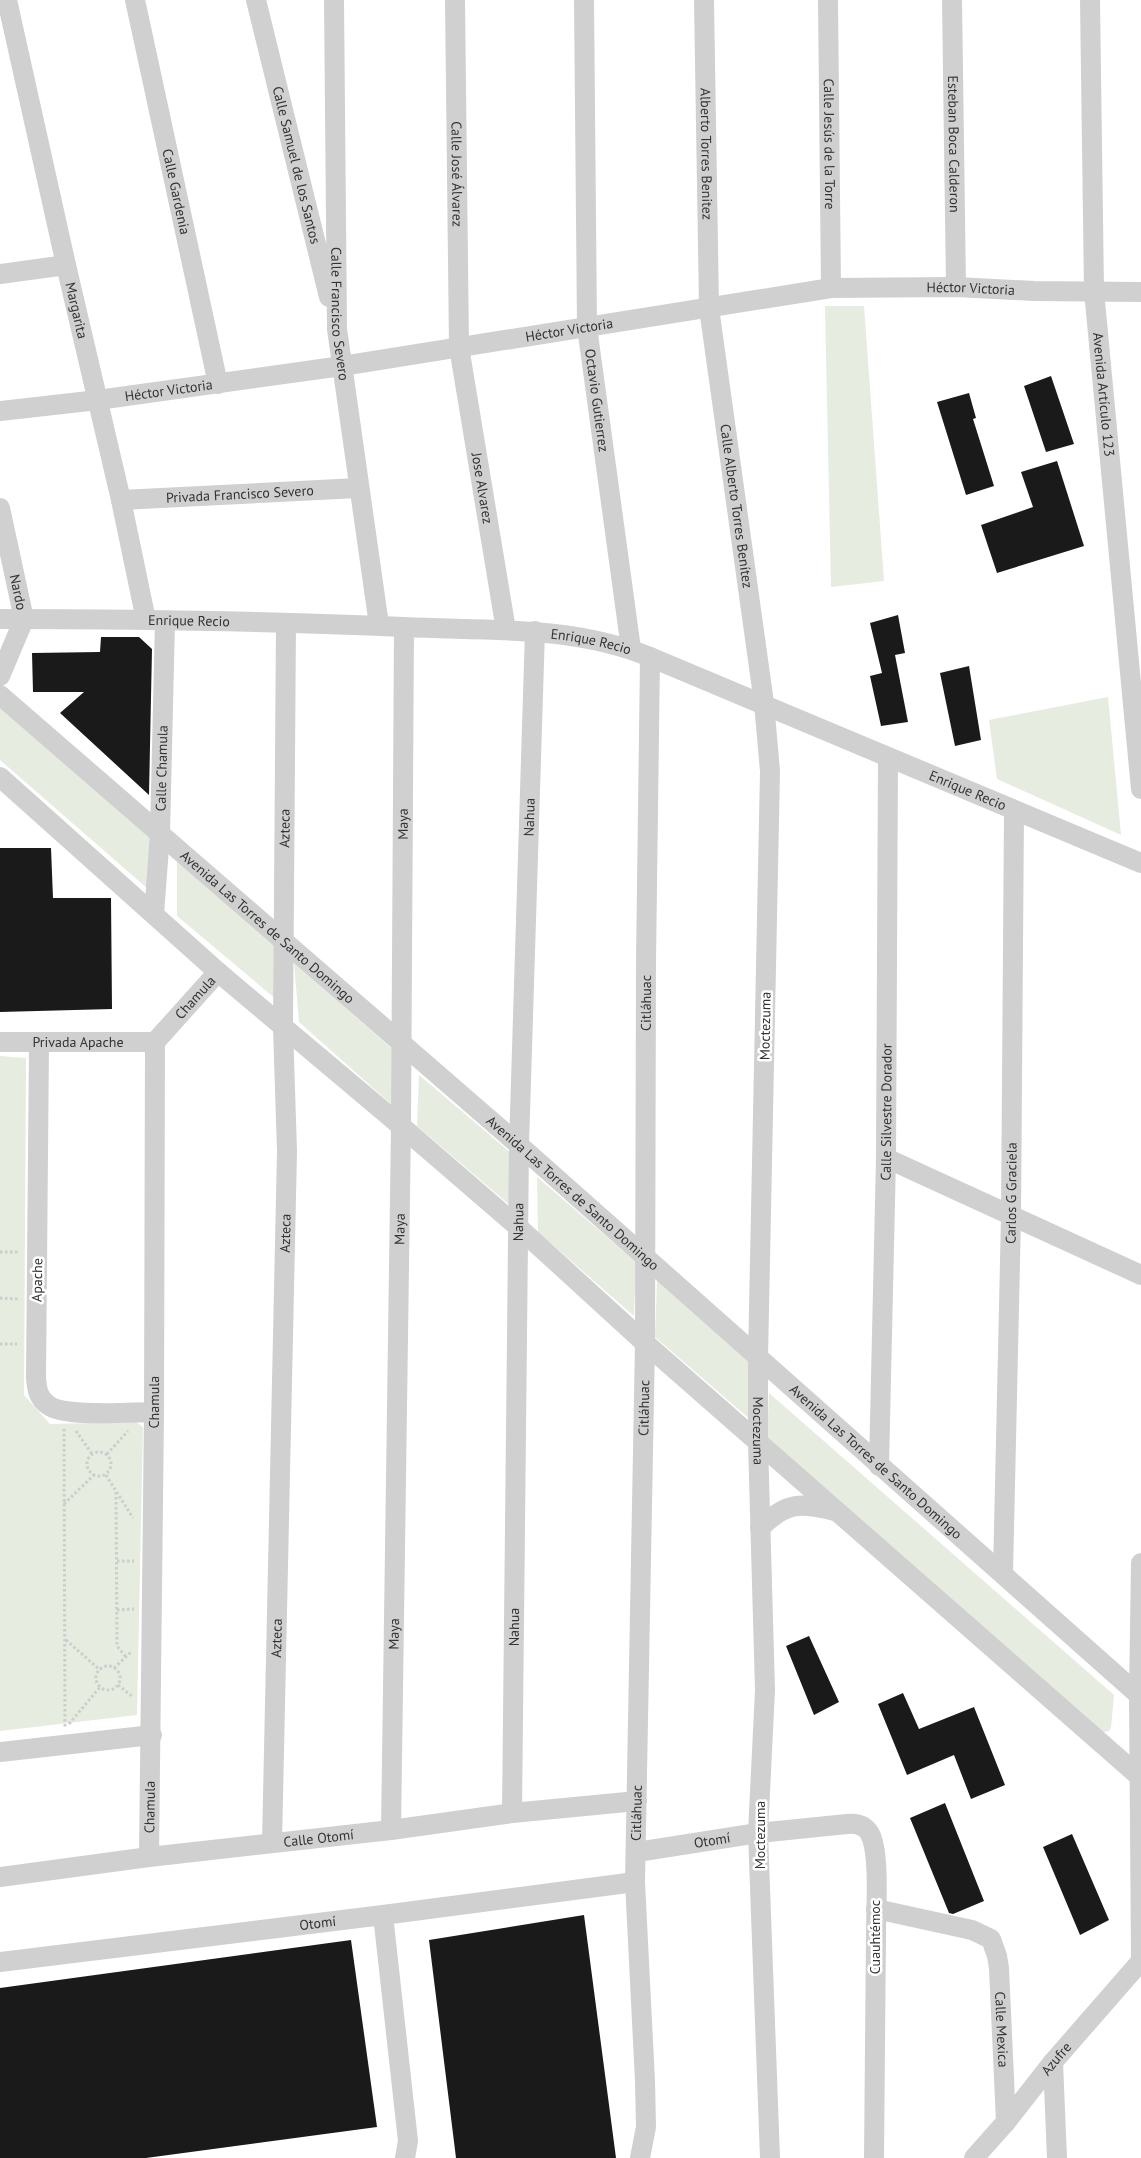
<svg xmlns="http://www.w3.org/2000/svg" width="1141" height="2158" viewBox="0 0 1141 2158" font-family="'PT Sans',sans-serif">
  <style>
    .green { fill: #e6ecdf }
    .building { fill: #1a1a1a }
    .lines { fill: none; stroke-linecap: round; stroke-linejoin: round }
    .path { stroke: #cdcdcd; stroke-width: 3; stroke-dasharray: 2.5 2.5; stroke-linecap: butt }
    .minor { stroke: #d0d0d0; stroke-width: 20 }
    .labels { text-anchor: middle; stroke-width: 5; stroke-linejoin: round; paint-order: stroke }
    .street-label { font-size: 14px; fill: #333; stroke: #fff }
  </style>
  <rect width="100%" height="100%" fill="#fff"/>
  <path class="green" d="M825,306H864L884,581L831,587Z
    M1108,697L1121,835L997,779L989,720Z
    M0,703L157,838L155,895L0,760Z
    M177,859L276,947L277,1000L177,916Z
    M294,963L399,1055L400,1112L299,1022Z
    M0,1056L26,1058L24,1395L50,1424L136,1422L143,1427L137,1715L0,1731Z
    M419,1075L511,1153V1206L417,1126Z
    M537,1177L636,1262L634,1316L538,1232Z
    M657,1280L751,1362L752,1421L655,1337Z
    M769,1393L1114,1695L1111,1727L1109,1731L1099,1733L767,1442Z"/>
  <path class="building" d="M1051,376L1074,444L1046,452L1024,386Z
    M969,393L976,418L973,419L994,486L966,495L937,402Z
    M1057,461L1084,546L997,573L981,525L1033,507L1021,472Z
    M898,615L905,653L895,655L908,722L881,726L870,676L882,673L870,623Z
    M101,637H139L152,649L149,795L60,713L84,692H33L32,653L100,652Z
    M969,666L981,740L955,746L940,673Z
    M0,848H51L53,898H111L112,1009L0,1012Z
    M809,1636L839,1702L814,1715L786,1646Z
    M903,1693L919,1729L974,1707L1005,1785L971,1799L954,1755L907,1775L878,1704Z
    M945,1803L984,1901L953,1914L949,1913L910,1818Z
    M1072,1834L1109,1920L1080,1935L1043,1847Z
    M584,1915L616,2158H456L429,1940Z
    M351,1940L377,2127L146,2158H0V1988Z"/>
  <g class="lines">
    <path class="path" d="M0,1252H19
      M0,1298L19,1299
      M0,1344H17
      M64,1429L65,1727
      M76,1431L92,1454
      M87 1464a12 12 0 1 1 24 0a12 12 0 1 1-24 0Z
      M107,1454L128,1431
      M106,1475L133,1518
      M116,1492L117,1646L126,1657
      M64,1504L94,1475
      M117,1561H134
      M117,1610L134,1609
      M66,1640L100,1670
      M96 1678a12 12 0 1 1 24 0a12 12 0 1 1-24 0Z
      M114,1668L132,1651
      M118,1685L133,1697
      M69,1724L100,1687"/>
    <g class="minor">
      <path id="s1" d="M7,0L66,265L121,500L146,620"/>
      <path id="s2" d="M135,0L218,384"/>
      <path id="s3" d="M256,0L329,297"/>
      <path id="s4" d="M334,0L337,329L379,625"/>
      <path id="s5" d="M455,0L459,347L506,630"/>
      <path id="s6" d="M584,0L587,327L631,649"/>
      <path id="s7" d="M704,0L709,308L764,703L770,771L758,1358V1442L765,1690L758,1833L770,2158"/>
      <path id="s8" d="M828,0L831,288"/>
      <path id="s9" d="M952,0L956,287"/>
      <path id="s10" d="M1090,0L1094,291L1141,789"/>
      <path d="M0,274L66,265"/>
      <path id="s11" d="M0,411L98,400L342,366L831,288L956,287L1034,291L1141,292"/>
      <path id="s12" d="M121,500L358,488"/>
      <path id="s13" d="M0,508L24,619L0,676"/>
      <path id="s14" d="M0,619C135,619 270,621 404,627C487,631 572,625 650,657L1141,863"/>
      <path id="s15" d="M0,695L519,1145L1141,1697"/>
      <path d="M0,777L218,972L401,1126L518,1227L645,1343L1141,1778"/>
      <path id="s16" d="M154,914L160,834L165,621"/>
      <path id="s17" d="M0,1042H155"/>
      <path d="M39,1043L36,1378C37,1389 38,1398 48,1405C65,1418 131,1412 154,1412"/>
      <path d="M886,1158L1141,1275"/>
      <path id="s18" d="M879,1466L886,1158L888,758"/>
      <path d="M760,1528C786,1502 800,1502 835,1511"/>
      <path id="s19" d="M1003,1574L1011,1217L1014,811"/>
      <path d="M0,1752L152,1735"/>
      <path id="s20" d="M512,1813L519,1145L535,631"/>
      <path id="s21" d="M391,1830L401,1126L404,627"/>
      <path id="s22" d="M272,1843L287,1151L283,1027L286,623"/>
      <path id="s23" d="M637,1852L758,1833L847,1824C856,1823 865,1825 870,1834C880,1853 876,1909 876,1933C875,2008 875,2083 874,2158"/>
      <path id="s24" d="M149,1857L154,1412L155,1042L218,972"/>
      <path id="s25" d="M0,1877L149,1857L391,1830L512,1813L637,1801"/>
      <path id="s26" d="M876,1909L972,1930L991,1939L997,1956L999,1968L1006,2122"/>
      <path d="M383,1915L408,2141L405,2158"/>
      <path d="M1141,1961L1139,1694L1141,1563"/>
      <path id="s27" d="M0,1962L383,1915L635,1882"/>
      <path d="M1053,2062L1057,2158"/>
      <path id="s28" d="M640,2158L646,2127L645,2081L635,1882L645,1343L646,961L650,657"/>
      <path id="s29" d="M974,2158L1006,2122L1053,2062L1141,1961"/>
    </g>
  </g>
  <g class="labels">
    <g class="street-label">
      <text dy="5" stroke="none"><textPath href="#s8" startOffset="144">Calle Jesús de la Torre</textPath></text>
      <text dy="5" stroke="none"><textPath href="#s9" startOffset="144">Esteban Boca Calderon</textPath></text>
      <text dy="5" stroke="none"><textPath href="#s7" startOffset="154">Alberto Torres Benitez</textPath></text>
      <text dy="5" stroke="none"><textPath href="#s3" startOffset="170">Calle Samuel de los Santos</textPath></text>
      <text dy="5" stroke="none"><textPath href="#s5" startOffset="174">Calle José Álvarez</textPath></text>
      <text dy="5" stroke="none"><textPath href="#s2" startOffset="196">Calle Gardenia</textPath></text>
      <text dy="5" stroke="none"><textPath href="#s11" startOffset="980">Héctor Victoria</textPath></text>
      <text dy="5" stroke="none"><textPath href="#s1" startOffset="318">Margarita</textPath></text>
      <text dy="5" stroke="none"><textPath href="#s4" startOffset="314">Calle Francisco Severo</textPath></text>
      <text dy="5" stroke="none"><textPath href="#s11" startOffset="575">Héctor Victoria</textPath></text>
      <text dy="5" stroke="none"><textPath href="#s11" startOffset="170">Héctor Victoria</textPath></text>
      <text dy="5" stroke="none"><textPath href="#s10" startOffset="395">Avenida Artículo 123</textPath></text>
      <text dy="5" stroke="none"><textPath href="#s6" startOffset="401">Octavio Gutierrez</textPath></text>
      <text dy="5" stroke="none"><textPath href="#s5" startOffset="490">Jose Alvarez</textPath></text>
      <text dy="5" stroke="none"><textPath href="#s12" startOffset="119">Privada Francisco Severo</textPath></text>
      <text dy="5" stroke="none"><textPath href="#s7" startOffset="508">Calle Alberto Torres Benítez</textPath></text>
      <text dy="5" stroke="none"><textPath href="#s13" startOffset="86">Nardo</textPath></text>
      <text dy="5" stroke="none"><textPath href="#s14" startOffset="189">Enrique Recio</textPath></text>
      <text dy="5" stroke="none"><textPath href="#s14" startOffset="592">Enrique Recio</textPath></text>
      <text dy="5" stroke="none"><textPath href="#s16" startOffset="146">Calle Chamula</textPath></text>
      <text dy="5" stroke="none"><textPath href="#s14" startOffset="998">Enrique Recio</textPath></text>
      <text dy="5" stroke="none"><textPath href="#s20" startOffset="996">Nahua</textPath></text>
      <text dy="5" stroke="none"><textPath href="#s21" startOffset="1006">Maya</textPath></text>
      <text dy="5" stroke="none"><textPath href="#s22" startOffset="1015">Azteca</textPath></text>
      <text dy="5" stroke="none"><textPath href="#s15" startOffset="354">Avenida Las Torres de Santo Domingo</textPath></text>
      <text dy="5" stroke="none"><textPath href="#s24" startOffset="875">Chamula</textPath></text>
      <text dy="5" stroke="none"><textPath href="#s28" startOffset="1156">Citláhuac</textPath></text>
      <text transform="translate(765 1026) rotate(-89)" y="5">Moctezuma</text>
      <text dy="5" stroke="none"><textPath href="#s17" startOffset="78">Privada Apache</textPath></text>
      <text dy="5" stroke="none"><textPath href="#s18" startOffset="354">Calle Silvestre Dorador</textPath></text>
      <text dy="5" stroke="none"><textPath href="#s15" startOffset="759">Avenida Las Torres de Santo Domingo</textPath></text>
      <text dy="5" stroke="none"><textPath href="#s19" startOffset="381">Carlos G Graciela</textPath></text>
      <text dy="5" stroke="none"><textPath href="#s20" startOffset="591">Nahua</textPath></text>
      <text dy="5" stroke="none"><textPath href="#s21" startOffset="601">Maya</textPath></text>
      <text dy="5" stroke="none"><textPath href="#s22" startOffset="610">Azteca</textPath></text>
      <text transform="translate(37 1280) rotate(-89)" y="5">Apache</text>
      <text dy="5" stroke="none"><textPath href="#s24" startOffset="455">Chamula</textPath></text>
      <text dy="5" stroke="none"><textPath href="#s28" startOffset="751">Citláhuac</textPath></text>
      <text dy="5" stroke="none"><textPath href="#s7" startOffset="1435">Moctezuma</textPath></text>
      <text dy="5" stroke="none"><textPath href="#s15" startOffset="1164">Avenida Las Torres de Santo Domingo</textPath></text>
      <text dy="5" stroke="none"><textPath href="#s20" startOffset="186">Nahua</textPath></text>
      <text dy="5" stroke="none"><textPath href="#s21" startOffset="196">Maya</textPath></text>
      <text dy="5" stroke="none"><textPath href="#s22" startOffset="205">Azteca</textPath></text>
      <text dy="5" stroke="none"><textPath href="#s24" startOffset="50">Chamula</textPath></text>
      <text dy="5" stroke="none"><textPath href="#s28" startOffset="346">Citláhuac</textPath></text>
      <text transform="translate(760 1835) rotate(-90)" y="5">Moctezuma</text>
      <text dy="5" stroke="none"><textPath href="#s25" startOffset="321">Calle Otomí</textPath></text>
      <text dy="5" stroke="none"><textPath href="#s23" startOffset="76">Otomí</textPath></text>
      <text dy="5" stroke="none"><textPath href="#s27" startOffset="320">Otomí</textPath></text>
      <text transform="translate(875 1937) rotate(-90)" y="5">Cuauhtémoc</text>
      <text dy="5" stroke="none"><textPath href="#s26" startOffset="211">Calle Mexica</textPath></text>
      <text dy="5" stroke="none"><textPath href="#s29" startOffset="129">Azufre</textPath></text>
    </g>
  </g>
</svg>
